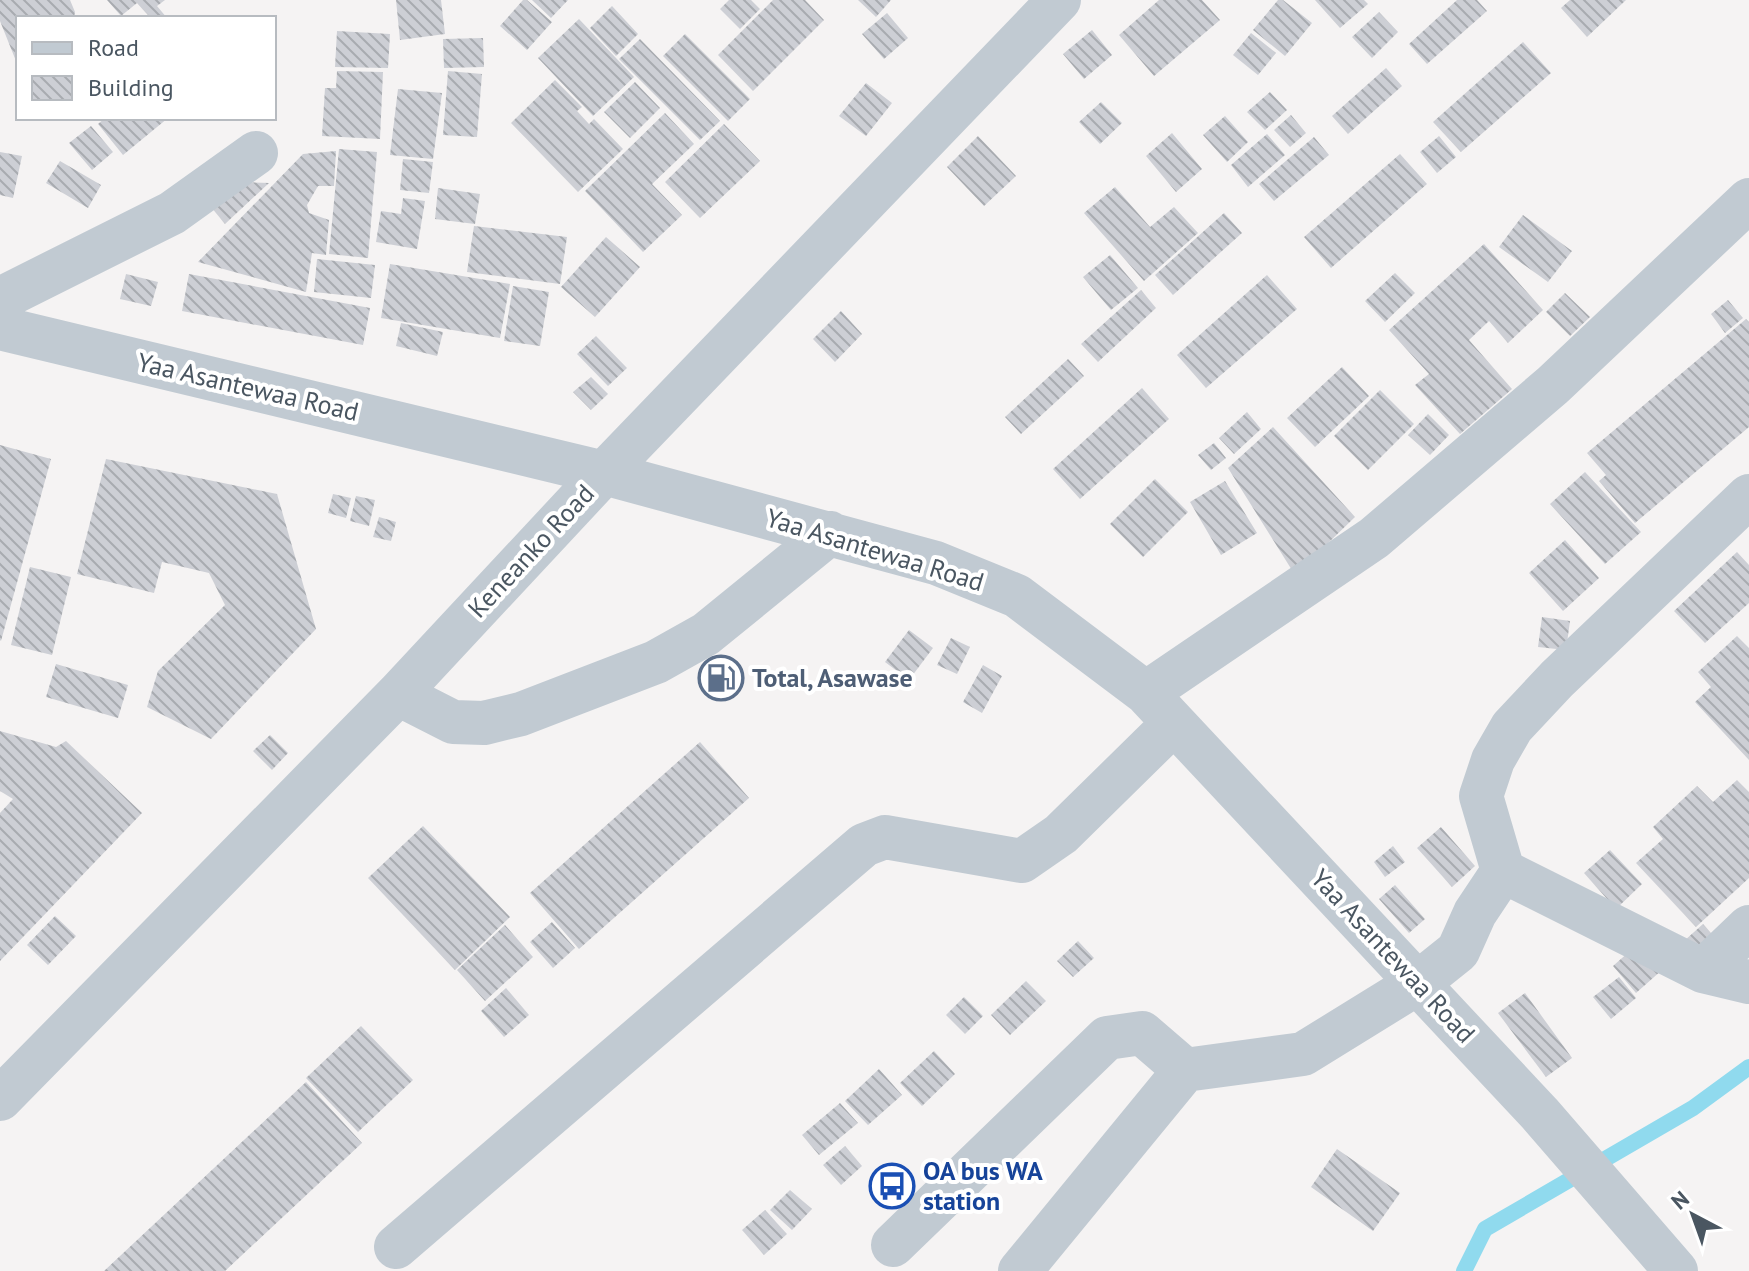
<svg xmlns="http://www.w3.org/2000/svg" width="1749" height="1271" viewBox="0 0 1749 1271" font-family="'PT Sans',sans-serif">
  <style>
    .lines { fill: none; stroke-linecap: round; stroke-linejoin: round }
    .stream { stroke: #90daee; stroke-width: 16 }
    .building { fill: url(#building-back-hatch) }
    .minor { stroke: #c1cad2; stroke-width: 44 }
    .labels { text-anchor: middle; stroke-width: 8; stroke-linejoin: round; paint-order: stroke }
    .street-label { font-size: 26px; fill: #4a5661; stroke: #fff }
    .service-label { font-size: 26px; font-weight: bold; fill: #4e5e75; stroke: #fff; text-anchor: start }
    .transit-label { font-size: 26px; font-weight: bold; fill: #164399; stroke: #fff; text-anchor: start }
  </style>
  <defs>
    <pattern id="building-back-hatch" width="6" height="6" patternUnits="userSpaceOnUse" patternTransform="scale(2)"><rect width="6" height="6" fill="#cdcfd5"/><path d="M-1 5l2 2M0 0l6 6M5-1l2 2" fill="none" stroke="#a8abb0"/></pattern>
  </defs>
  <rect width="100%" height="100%" fill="#f5f3f3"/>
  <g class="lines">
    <path class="stream" d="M1464,1271L1485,1229L1693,1108L1749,1067"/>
  </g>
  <path class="building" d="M0,0H70L75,12L74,18H18V66L0,21Z
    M107,0H165L157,6L167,18H145L148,15L137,3L121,16Z
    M396,0H441L445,34L400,40Z
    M523,0H527L552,22L527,50L500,26Z
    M532,0H568L551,18Z
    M729,0H751L760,9L740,29L720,9Z
    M773,0H805L824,20L753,91L718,55Z
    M858,0H891L876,17Z
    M1159,0H1202L1220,20L1154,76L1119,35Z
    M1278,0H1283L1312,23L1285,56L1253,30Z
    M1315,0H1364L1368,4L1340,28Z
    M1457,0H1477L1487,11L1427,64L1409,44Z
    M1570,0H1626L1587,37L1561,8Z
    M612,6L638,34L616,56L590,28Z
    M1379,12L1398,32L1372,58L1352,37Z
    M887,13L908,38L884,59L862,34Z
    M579,19L634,77L593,116L538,58Z
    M1092,30L1112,55L1084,79L1063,54Z
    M337,31L390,34L388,68L335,67Z
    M1251,33L1276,53L1258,75L1233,55Z
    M685,34L750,99L728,121L663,56Z
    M483,38L484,67L444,68L443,39Z
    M640,39L720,121L700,140L619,59Z
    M1523,42L1551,73L1461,152L1433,122Z
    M1386,68L1402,86L1348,134L1332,116Z
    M337,71L383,72L380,139L322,136L325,88H336Z
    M448,71L482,74L477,137L443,135Z
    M555,80L582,107L577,111L589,124L594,119L623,149L578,192L511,123Z
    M635,82L660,108L630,138L604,112Z
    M866,83L892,103L866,136L839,116Z
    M398,89L442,93L433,159L390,155Z
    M1270,92L1287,110L1265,130L1247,112Z
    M1101,102L1122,123L1100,144L1079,122Z
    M665,113L694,144L652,184L682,215L643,252L585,191Z
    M1291,115L1306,133L1290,147L1274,130Z
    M1225,116L1248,142L1227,162L1203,135Z
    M105,118H168L123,155L98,124Z
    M724,124L760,161L700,218L665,182Z
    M91,126L113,152L92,170L69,143Z
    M1172,133L1202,169L1176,192L1146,156Z
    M1267,134L1285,155L1248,187L1231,165Z
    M978,136L1016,176L984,206L947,167Z
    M1439,136L1456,157L1437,173L1420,152Z
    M1314,137L1329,155L1274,201L1259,184Z
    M339,149L377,152L368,258L329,254Z
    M336,151L334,186H318L307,205L309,213L329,220L326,255L312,253L306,292L198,262L303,154Z
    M0,152L22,156L13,198L0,195Z
    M1400,154L1427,184L1331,268L1304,237Z
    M403,159L433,162L429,193L400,190Z
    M60,161L101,185L88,208L46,183Z
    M244,182L269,183L225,224L211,207Z
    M1115,187L1150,227L1174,207L1198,233L1144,281L1084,213Z
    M438,188L480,194L475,224L435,219Z
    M403,198L425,201L417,249L376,242L381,211L401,214Z
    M1224,213L1242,233L1173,295L1155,275Z
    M1523,215L1572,251L1548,282L1499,247Z
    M474,226L567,237L560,284L467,272Z
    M606,237L640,267L595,317L561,287Z
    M1484,244L1543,310L1508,343L1489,321L1469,340L1512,389L1460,434L1415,385L1429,374L1389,330Z
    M1110,255L1138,288L1111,310L1083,277Z
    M317,259L375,265L371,298L314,292Z
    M390,264L510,284L500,338L381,318Z
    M1395,273L1415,293L1385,322L1365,301Z
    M126,274L158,282L151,306L120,299Z
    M189,274L370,308L363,345L182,311Z
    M1267,275L1297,309L1206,388L1177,355Z
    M513,286L549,292L540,346L504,341Z
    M1141,290L1156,308L1098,362L1081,344Z
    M1565,293L1590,317L1570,336L1546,312Z
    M1728,300L1743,318L1725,333L1711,314Z
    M841,311L862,334L835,362L813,339Z
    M1746,319L1749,322V427L1635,523L1599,481L1606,475L1587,453Z
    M401,323L443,332L437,356L396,346Z
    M596,336L627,368L608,386L577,354Z
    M1068,359L1084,376L1021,434L1005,417Z
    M1342,367L1369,396L1315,447L1287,418Z
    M591,377L608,394L591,410L573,392Z
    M1142,388L1169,419L1080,499L1053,469Z
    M1380,390L1414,424L1368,470L1334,436Z
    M1247,412L1261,429L1234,454L1219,438Z
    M1428,414L1449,435L1430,455L1408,435Z
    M1273,427L1355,517L1295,575L1228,468Z
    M1214,443L1226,458L1211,470L1198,455Z
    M0,445L51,459L1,641L0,640Z
    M106,459L277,494L316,629L211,739L147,707L158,671L225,605L209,573L162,562L154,593L77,574Z
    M1585,472L1641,532L1605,564L1550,504Z
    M1155,479L1188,512L1143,557L1110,524Z
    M1225,481L1257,533L1221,555L1190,502Z
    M333,494L351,498L346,518L328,513Z
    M356,496L375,500L369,526L350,521Z
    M379,517L396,522L391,541L373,537Z
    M1565,540L1599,578L1563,611L1529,573Z
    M1737,552L1749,565V603L1705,643L1674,611Z
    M30,567L71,577L52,655L11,645Z
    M1542,617L1570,621L1566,650L1538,647Z
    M909,630L933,648L909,680L885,662Z
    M1737,636L1749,648V760L1695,702L1711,687L1698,672Z
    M951,638L970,647L957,674L937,665Z
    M56,664L128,685L118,718L46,697Z
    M983,665L1002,676L982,713L963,702Z
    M0,731L56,747L66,741L142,813L0,961V813L13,799L0,791Z
    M270,735L288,753L272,770L253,751Z
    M700,742L749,798L579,949L530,893Z
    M1737,780L1749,792V878L1696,927L1636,863L1663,839L1653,827L1697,786L1713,802Z
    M423,826L510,917L455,970L368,878Z
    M1441,827L1475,866L1452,887L1417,848Z
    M1393,846L1405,862L1385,877L1374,862Z
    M1610,850L1642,884L1616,909L1584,873Z
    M1395,885L1425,919L1409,933L1379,899Z
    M55,916L76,936L48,965L27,945Z
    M552,922L575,948L553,968L530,942Z
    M1703,924L1718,941L1699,958L1684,941Z
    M505,925L533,957L485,1001L457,970Z
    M1078,941L1094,958L1073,977L1057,961Z
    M1639,943L1662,970L1636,993L1613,966Z
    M1619,977L1636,998L1611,1019L1593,997Z
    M1026,981L1046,1001L1010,1035L991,1015Z
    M506,988L529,1015L504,1037L481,1011Z
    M1525,993L1572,1058L1546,1077L1498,1013Z
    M964,997L983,1016L965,1034L946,1015Z
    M361,1026L413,1080L358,1132L306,1078Z
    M934,1051L955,1074L922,1106L900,1083Z
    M879,1069L902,1095L868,1125L845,1101Z
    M306,1082L362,1143L225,1271H104Z
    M840,1103L858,1123L819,1155L802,1135Z
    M845,1146L862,1166L841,1185L823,1165Z
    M1337,1149L1400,1193L1373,1231L1311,1187Z
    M790,1190L812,1209L792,1230L770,1210Z
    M765,1210L787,1234L764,1255L742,1230Z"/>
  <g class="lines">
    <path class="minor" d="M0,299L172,213L256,153
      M0,328L604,473L936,563L1017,596L1146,693L1540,1114L1676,1271
      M1146,693L1374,538L1553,385L1749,200
      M398,694L453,722L484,723L521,714L656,662L706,634L830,533
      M1503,871L1703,971L1749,982
      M1703,971L1749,927
      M0,1099L398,694L604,473L1059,0
      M893,1245L1107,1038L1142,1033L1185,1070
      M396,1247L864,845L885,837L1022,861L1061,834L1173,724
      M1020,1271L1185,1070L1303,1054L1418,983L1458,951L1475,913L1503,871L1481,796L1493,760L1512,727L1557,679L1749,496"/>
  </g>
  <defs>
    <g id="fuel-ring" transform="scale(2.3)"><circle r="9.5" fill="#fff" stroke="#5c6f8a" stroke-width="1.5"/><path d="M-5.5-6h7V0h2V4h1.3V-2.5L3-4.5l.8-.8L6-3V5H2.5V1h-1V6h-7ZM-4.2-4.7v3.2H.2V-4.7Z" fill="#5c6f8a"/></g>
    <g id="bus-ring" transform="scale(2.3)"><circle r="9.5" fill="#fff" stroke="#1a4fb4" stroke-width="1.5"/><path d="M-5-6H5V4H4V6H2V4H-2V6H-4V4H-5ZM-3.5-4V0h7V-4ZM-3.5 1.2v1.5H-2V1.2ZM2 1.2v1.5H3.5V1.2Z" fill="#1a4fb4"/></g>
  </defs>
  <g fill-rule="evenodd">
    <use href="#fuel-ring" x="721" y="678"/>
    <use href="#bus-ring" x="892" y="1186"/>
  </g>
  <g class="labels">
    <g class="street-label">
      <text transform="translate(248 387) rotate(13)" y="9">Yaa Asantewaa Road</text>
      <text transform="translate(875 550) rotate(17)" y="9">Yaa Asantewaa Road</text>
      <text transform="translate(531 551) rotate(-47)" y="9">Keneanko Road</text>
      <text transform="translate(1393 956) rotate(47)" y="9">Yaa Asantewaa Road</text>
    </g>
    <g class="service-label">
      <text x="752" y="687">Total, Asawase</text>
    </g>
    <g class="transit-label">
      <text x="923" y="1180">OA bus WA<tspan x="923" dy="30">station</tspan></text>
    </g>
  </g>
  <rect x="16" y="16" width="260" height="104" fill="#ffffff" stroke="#b7bbc0" stroke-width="2"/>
  <rect x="32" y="42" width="40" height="12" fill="#c1cad2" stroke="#b7bbc0" stroke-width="2"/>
  <text x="88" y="56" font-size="24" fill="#4a5661">Road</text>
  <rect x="32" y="76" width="40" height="24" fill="url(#building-back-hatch)" stroke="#b7bbc0" stroke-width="2"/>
  <text x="88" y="96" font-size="24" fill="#4a5661">Building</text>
  <g transform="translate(1693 1215) rotate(319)" stroke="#ffffff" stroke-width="6" paint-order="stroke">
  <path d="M0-6L14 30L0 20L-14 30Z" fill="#4a5661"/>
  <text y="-12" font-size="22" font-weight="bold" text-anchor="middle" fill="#4a5661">N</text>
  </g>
</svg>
